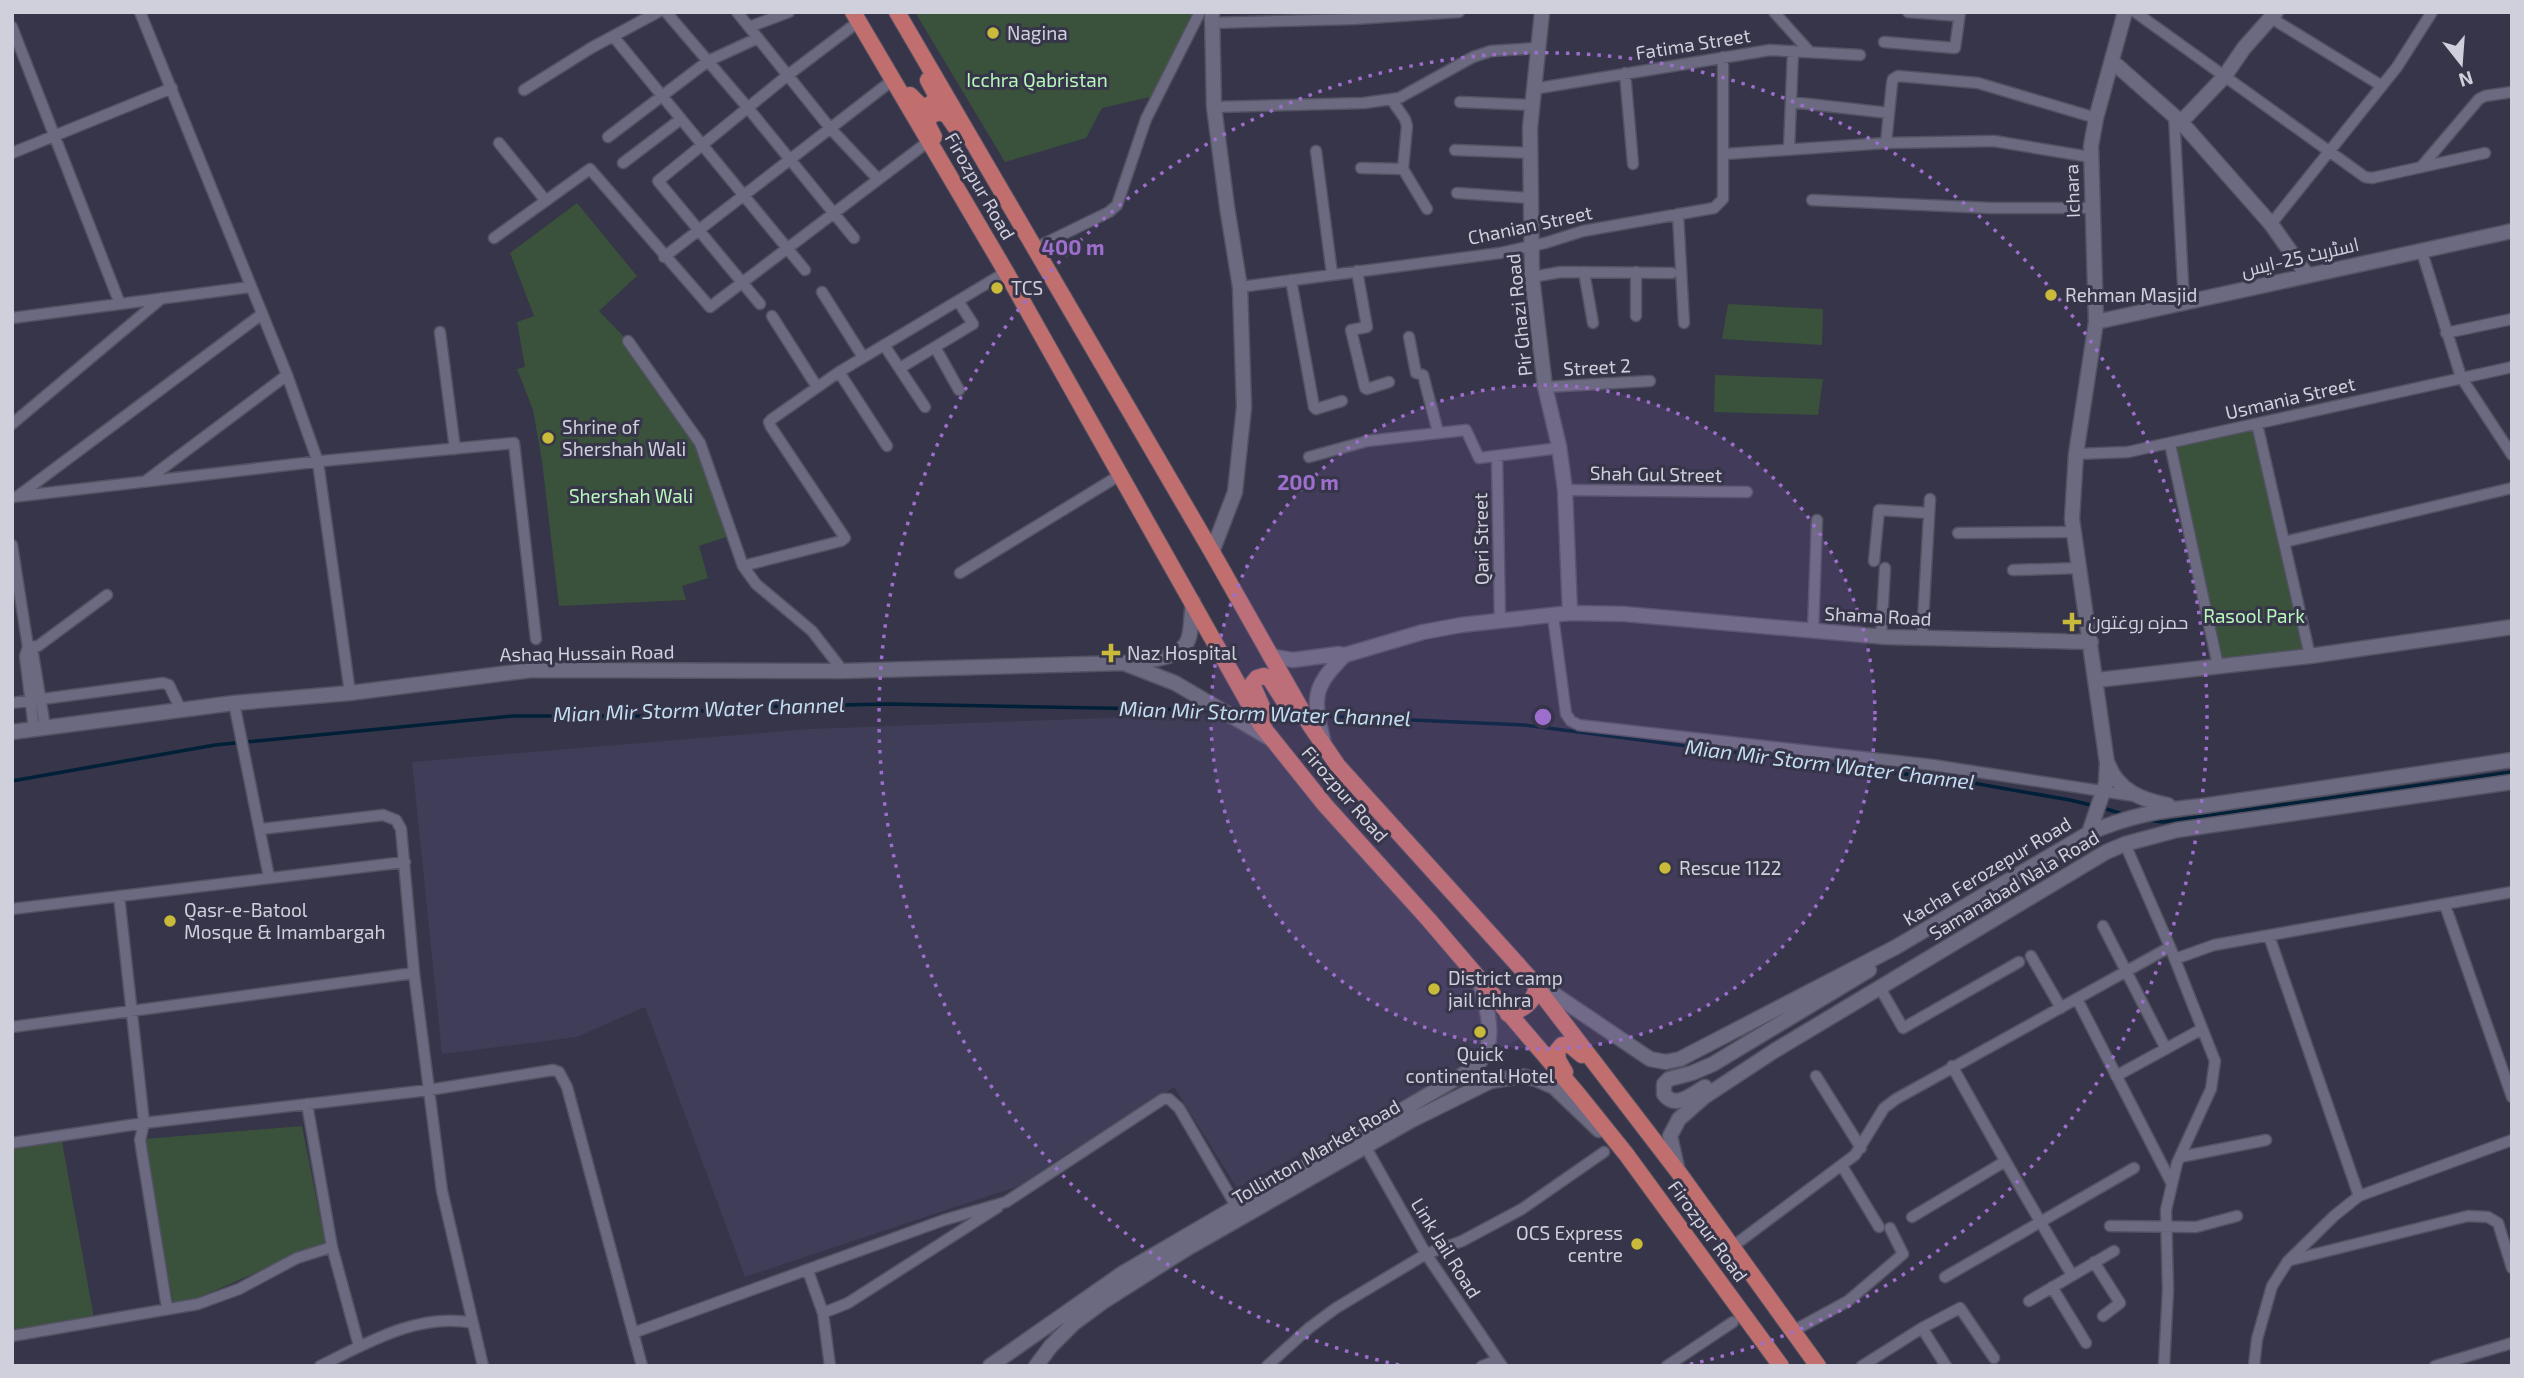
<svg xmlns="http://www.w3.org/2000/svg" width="2524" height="1378" viewBox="0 0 2524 1378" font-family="'Exo 2',Cairo,sans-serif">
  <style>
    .built { fill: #3f3d57 }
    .green { fill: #3a513b }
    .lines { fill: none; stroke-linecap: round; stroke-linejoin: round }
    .stream { stroke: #002037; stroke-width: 3.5 }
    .street-casing { stroke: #535262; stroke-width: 13 }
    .secondary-casing { stroke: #535262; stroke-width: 17 }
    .primary-casing { stroke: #535262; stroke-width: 18 }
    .street { stroke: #6b6a80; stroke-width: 10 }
    .secondary { stroke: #6b6a80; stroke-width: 14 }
    .primary { stroke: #c16f6e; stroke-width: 16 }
    .ring { fill: none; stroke: #9d6ecb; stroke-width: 3.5; stroke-dasharray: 3.5 7 }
    .poi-dot { fill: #c9ba3a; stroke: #363549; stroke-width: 2.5 }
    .labels { text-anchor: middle; stroke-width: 6; stroke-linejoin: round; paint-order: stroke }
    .poi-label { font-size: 19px; fill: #d0d0dc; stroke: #363549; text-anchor: start }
    .street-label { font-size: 19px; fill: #d0d0dc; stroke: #363549 }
    .park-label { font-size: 19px; fill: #b8f7ba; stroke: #363549 }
    .water-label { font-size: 21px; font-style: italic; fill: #c3def3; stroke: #363549 }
    .centre { fill: #9d6ecb; stroke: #363549; stroke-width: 3.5 }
    .ring-label { font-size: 21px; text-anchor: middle; font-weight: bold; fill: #9d6ecb; stroke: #363549; stroke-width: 6; stroke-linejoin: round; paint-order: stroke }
  </style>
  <rect width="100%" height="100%" fill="#363549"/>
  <path class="built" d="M1265,712L1284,747L1429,910L1530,1033L1237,1188L1174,1087L1086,1146L1072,1150L1019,1186L745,1277L645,1007L577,1037L442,1054L412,762L809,729Z"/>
  <path class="green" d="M915,12H1200L1159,95L1102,108L1086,138L1005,162Z
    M577,203L637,276L599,311L628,341L700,443L732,535L699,546L708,578L682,586L686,600L559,606L542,461L533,410L517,369L525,367L517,322L534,316L510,253Z
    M1728,304L1823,309L1822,345L1722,339Z
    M1715,375L1823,379L1818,415L1714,412Z
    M2257,424L2310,656L2218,666L2170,444Z
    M302,1126L325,1242L189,1302H173L144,1139Z
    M61,1136L94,1318L12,1333V1143Z"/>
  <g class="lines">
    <path class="stream" d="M1269,712L1296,714
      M1322,716L1524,725L1967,782L2070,800L2095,806
      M12,781L215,745L513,716H640L750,707L889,704L1209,710
      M2103,808L2126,815
      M2147,820L2163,822L2512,772"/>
    <g class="street-casing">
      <path id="street" d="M140,12L287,375L318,462L350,693
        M666,12L748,108L854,238
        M737,12L830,128L877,178
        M1774,12L1810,52
        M1908,12L1959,16
        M2135,12L2365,177L2372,178L2485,153
        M2271,18L2382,86
        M1211,23L1354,19L1459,12
        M12,27L120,304
        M749,27L789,12
        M613,36L805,270
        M1884,42L1955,48L1960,12
        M1625,73L1633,164
        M1533,89L1770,50L1860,55
        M524,90L591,48L658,12
        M1391,99L1405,119L1407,126L1403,169L1427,209
        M1460,102L1531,105
        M1791,102L1889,113
        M1214,107L1364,103L1399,98L1473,57L1491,51L1537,48
        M2174,115L2184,302
        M608,137L708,61L758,38
        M499,143L546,201
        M1886,143L1892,83L1893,79L1898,76L1978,83L2096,118
        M1789,149L1793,51
        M1455,150L1530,153
        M1316,151L1332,274
        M12,153L172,88
        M1725,154L1886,143L1994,141L2090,157
        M623,163L681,119
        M2422,166L2479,99L2485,96L2512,92
        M1361,168L1403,169
        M1457,193L1531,198
        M1812,200L1991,208H2092
        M1678,214L1684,323
        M2271,224L2397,67L2432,12
        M494,238L590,169L710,307L929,141
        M1035,248L1109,212L1117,205L1146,119L1200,12
        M2421,249L2461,377L2512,455
        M664,257L894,79
        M1357,271L1367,327L1351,330L1365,388L1367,389L1389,382
        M1584,272L1593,323
        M1636,272V316
        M1532,277L1561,272L1672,273
        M1291,280L1314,407L1316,409L1342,401
        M1240,287L1500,253L1545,243L1583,231L1714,208L1723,199V57
        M822,292L863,357
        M958,301L973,324L935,347L959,390
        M760,304L658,181L788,75L858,22
        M772,316L817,387
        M12,318L250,287
        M440,332L455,449
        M2446,333L2512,319
        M1409,337L1416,373L1423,375L1438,432
        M628,341L700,443L743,566L756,584L812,631L843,671
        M884,345L925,407
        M900,368L935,347
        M839,372L887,446
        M1545,387L1650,381
        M12,424L162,298
        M2257,424L2310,656
        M2170,444L2218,666
        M2076,454L2128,452L2512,367
        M1497,456L1500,621
        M1309,457L1367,441L1466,430L1479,458L1559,448
        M147,480L287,375
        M1565,490L1747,492
        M18,496L262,314
        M12,497L322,461L514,443L536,639
        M1958,533L2074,532
        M2284,542L2512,488
        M12,545L28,647L33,654L45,727
        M1874,561L1879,510L1929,513
        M743,566L841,541L845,538L771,427L769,422L772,419L839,372L1006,272
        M2013,570L2080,568
        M960,573L1120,475
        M1553,616L1566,714L1571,721L1579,725L1933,765L2134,796
        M1813,631L1817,520
        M1881,637L1885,568
        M1922,638L1930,499
        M28,647L38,646L107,595
        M28,647L25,656L34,729
        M12,703L163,683L169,685L181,710
        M234,703L269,877
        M261,829L383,815L396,820L401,829L414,973L442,1191L483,1366
        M2125,844L2170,947L2215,1061L2211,1089L2177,1163L2166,1210L2168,1290L2164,1366
        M119,896L144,1123L140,1140L167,1308
        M2445,905L2512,1097
        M12,909L405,862
        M2103,926L2166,1049
        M2269,936L2359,1196
        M2031,956L2061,1008
        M2175,959L2214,945L2512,892
        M1880,988L1903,1028L2019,962
        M2077,999L2172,1184
        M12,1027L414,973
        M1952,1066C1991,1136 2030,1206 2072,1275
        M1816,1076L1861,1148
        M2116,1076L2202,1029
        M307,1104L332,1247L359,1346
        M12,1143L144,1123L429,1090L553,1070L559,1072L567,1087L642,1366
        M1365,1146L1426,1254L1502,1366
        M2180,1157L2266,1140
        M1842,1166L1879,1227
        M1912,1217L2004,1162
        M2110,1226L2196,1227L2237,1216
        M1732,1247L1855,1155L1884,1108L1896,1099L2170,947
        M2291,1260L2468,1216L2488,1217L2498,1223L2512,1268
        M2094,1262L2120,1303L2103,1316
        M808,1271L823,1313L830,1366
        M1945,1277L2134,1168
        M2052,1287L2086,1343
        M2029,1301L2114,1251
        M823,1313L848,1303L998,1207
        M1922,1328L1946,1366
        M1793,1331L1848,1301L1903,1254L1890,1228
        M633,1333L944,1220L1006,1202L1163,1099H1169L1179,1108L1236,1206
        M12,1336L198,1304L239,1289L297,1258L332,1247
        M320,1366C367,1343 419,1312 473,1323
        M1267,1366L1309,1328L1336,1308L1426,1254L1462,1241L1522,1209L1604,1152
        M1482,1366L1498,1360
        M1667,1366L1733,1322
        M1862,1366L1922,1328L1960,1308L1994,1358
        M2254,1366L2257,1339L2272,1286L2288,1261L2334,1216L2359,1196L2512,1140
        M2435,1366L2512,1343"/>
    </g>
    <g class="secondary-casing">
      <path id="secondary" d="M1212,12L1214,107L1227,207L1240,287L1244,407L1235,492L1212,552
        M1542,12L1530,128L1532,277L1545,387L1559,446L1565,490L1570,613
        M2113,62L2181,122L2224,77L2244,48L2276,12
        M2181,122L2271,224L2307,275
        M2096,322L2512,231
        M1270,656L1293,660L1338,654L1345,655L1423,632L1461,625L1570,613L1624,614L1886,637L2091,642
        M1126,664L1175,683L1269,738
        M2097,680L2310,656L2512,627
        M12,732L234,703L350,693L532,670L843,671L1124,663C1145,660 1183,661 1189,637C1192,625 1191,614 1193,602
        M1324,744C1313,699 1311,688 1345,655
        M2108,764C2118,791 2142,800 2168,805
        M2089,833L2106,783L2107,763L2072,519L2076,454L2096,322L2091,146L2096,118L2125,12
        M1533,980L1650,1059L1666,1062L1680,1059L1896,947L2089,833C2128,816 2160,810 2202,806L2512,760
        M1705,1087C1692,1094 1675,1110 1664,1094V1084L1669,1079L1692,1073L1713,1064L1869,970
        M1677,1167L1670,1136L1679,1119L1704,1097L1774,1051L2106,852L2125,844L2177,830L2512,782
        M990,1366L1123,1273L1474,1068C1500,1044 1487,1009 1479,980
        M1036,1366L1051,1346L1073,1324L1104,1301L1186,1249L1410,1121L1491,1081L1521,1076L1536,1079L1554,1087L1599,1130"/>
    </g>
    <g class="primary-casing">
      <path id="primary" d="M853,12L1006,272L1261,725L1325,805L1429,920L1577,1093L1626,1154L1781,1366
        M897,12L1212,552L1310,725L1338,766L1528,976L1679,1173L1818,1366
        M910,95L923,108L934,102L936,95L928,80
        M934,137L928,125V117L939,112L947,115L956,128
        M1267,718L1252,684L1257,678L1264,676L1270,679L1286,704
        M1508,1014C1524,1009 1532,1004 1537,988
        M1565,1072L1558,1060L1557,1051L1562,1045H1570L1582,1055"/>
    </g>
    <use href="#street" class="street"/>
    <use href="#secondary" class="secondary"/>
    <use href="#primary" class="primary"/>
  </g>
  <circle cx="1543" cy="717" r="332" fill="#9d6ecb" fill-opacity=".12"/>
  <g class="ring">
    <circle cx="1543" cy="717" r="332"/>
    <path d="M1399 1365A664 664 0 1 1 1687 1365"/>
  </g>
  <g class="poi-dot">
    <circle cx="993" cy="33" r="7"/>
    <circle cx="997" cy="288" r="7"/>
    <circle cx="2051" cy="295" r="7"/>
    <circle cx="548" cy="438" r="7"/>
    <path d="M2068.5 611.5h7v7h7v7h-7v7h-7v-7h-7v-7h7z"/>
    <path d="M1107.5 642.5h7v7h7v7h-7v7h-7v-7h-7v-7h7z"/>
    <circle cx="1665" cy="868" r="7"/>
    <circle cx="170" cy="921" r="7"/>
    <circle cx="1434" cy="989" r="7"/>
    <circle cx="1480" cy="1032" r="7"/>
    <circle cx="1637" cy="1244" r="7"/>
  </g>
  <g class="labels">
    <g class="poi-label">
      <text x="1007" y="40">Nagina</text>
      <text x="1011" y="295">TCS</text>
      <text x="2065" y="302">Rehman Masjid</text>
      <text x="562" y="434">Shrine of<tspan x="562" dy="22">Shershah Wali</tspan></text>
      <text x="2088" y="629">حمزه روغتون</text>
      <text x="1127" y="660">Naz Hospital</text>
      <text x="1679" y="875">Rescue 1122</text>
      <text x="184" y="917">Qasr-e-Batool<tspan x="184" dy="22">Mosque &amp; Imambargah</tspan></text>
      <text x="1448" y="985">District camp<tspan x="1448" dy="22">jail ichhra</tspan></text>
      <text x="1480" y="1061" text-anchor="middle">Quick<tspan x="1480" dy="22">continental Hotel</tspan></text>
      <text x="1623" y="1240" text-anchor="end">OCS Express<tspan x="1623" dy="22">centre</tspan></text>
    </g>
    <g class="street-label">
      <text transform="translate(1693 44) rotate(-9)" y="7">Fatima Street</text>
      <text transform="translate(980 186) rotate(60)" y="7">Firozpur Road</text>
      <text transform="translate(2072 191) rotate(-92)" y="7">Ichara</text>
      <text transform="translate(1530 225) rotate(-12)" y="7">Chanian Street</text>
      <text transform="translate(2300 257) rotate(-13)" y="7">اسٹریٹ 25-ایس</text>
      <text transform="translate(1519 315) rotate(-96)" y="7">Pir Ghazi Road</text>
      <text transform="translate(1597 367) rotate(-3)" y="7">Street 2</text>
      <text transform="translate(2290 398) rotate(-13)" y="7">Usmania Street</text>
      <text transform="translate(1656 474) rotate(1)" y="7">Shah Gul Street</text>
      <text transform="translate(1481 539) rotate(-91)" y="7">Qari Street</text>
      <text transform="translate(1878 616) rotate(3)" y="7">Shama Road</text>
      <text transform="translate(587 653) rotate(-1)" y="7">Ashaq Hussain Road</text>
      <text transform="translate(1345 794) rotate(49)" y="7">Firozpur Road</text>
      <text transform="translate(1987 871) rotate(-31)" y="7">Kacha Ferozepur Road</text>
      <text transform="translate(2014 885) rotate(-31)" y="7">Samanabad Nala Road</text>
      <text transform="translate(1316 1152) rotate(-30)" y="7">Tollinton Market Road</text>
      <text transform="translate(1708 1231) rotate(54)" y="7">Firozpur Road</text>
      <text transform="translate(1446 1248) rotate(58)" y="7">Link Jail Road</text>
    </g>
    <g class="park-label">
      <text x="1037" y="87">Icchra Qabristan</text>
      <text x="631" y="503">Shershah Wali</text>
      <text x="2254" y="623">Rasool Park</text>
    </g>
    <g class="water-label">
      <text transform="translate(699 710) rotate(-2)" y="7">Mian Mir Storm Water Channel</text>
      <text transform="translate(1265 714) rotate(2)" y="7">Mian Mir Storm Water Channel</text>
      <text transform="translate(1830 765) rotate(7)" y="7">Mian Mir Storm Water Channel</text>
    </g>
  </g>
  <circle cx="1543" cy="717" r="10" class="centre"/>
  <g class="ring-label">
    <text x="1073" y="255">400 m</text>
    <text x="1308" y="490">200 m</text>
  </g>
  <rect width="2524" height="1378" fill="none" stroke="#d0d0dc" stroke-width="28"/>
  <g transform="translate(2461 63) rotate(163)" stroke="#363549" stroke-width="5" paint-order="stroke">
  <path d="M0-5L12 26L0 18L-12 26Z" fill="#d0d0dc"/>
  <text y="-10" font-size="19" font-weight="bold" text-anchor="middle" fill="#d0d0dc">N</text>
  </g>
</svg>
